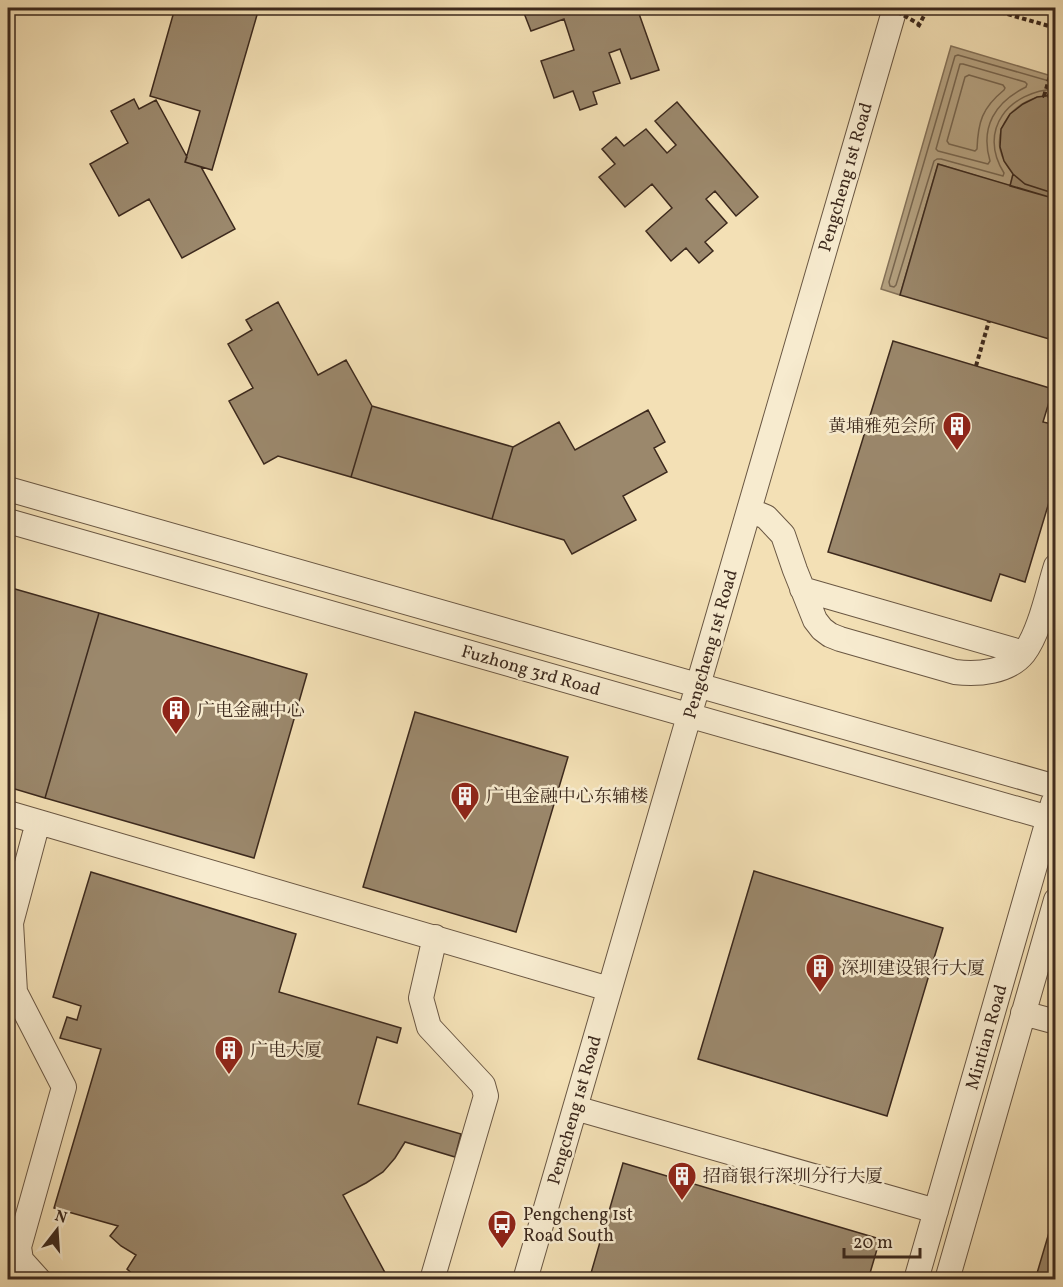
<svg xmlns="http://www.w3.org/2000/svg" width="1063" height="1287" viewBox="0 0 1063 1287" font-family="Vollkorn,'Noto Serif SC',serif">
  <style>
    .water { fill: #b5a281; stroke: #857259; stroke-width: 1.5 }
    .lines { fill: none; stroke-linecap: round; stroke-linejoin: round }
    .shore { stroke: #78664f; stroke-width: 1.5 }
    .building { fill: #9b886c; stroke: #3c291d; stroke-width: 1.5 }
    .minor-casing { stroke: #6a5743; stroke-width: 26 }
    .path { stroke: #3c291d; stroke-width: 4; stroke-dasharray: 4.5 3; stroke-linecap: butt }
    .minor { stroke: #f7ebcf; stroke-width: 24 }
    .path-bridge { stroke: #3c291d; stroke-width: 4; stroke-dasharray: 4.5 3; stroke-linecap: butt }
    .labels { text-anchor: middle; stroke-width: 5; stroke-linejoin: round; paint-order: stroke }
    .street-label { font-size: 18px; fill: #3c291d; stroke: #f7ebcf }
    .poi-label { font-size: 18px; fill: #3c291d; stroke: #f7ebcf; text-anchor: start }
  </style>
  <rect width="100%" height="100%" fill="#f3e0b5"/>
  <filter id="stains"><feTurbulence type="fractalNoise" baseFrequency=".00333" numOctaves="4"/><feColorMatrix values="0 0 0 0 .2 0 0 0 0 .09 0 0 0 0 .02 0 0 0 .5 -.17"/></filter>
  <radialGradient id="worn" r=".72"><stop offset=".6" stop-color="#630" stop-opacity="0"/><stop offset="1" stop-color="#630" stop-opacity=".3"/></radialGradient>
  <path class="water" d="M951,46L1055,77V95C1049,96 1042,96 1036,98C1014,104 996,125 1000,149C1002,159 1007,166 1013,174L1010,186L938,164L900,295L881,289Z"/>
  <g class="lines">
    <path class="shore" d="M960,64H963L1025,82L1027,84L1026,87C995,102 980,127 990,161L988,164L938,151L936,149Z
      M969,75L1003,85L1005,88L1004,90C982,108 978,122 977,149L975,151L949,144L947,141L965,77Z
      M1056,83L958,55L955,56L889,282L890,286L894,287L896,285L934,161L937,159H941L1003,176L1004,173C977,130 1009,91 1056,89"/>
  </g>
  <path class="building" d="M175,8H259L212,170L185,162L200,111L150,96Z
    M522,8H637L659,70L631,79L620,49L609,53L620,83L593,92L597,104L580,110L573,91L554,98L541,61L574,50L564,19L531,31Z
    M1054,95H1056V194L1025,184L1013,174L1004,161L1000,147L1001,129L1010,114L1023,104L1037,97Z
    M134,99L139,109L156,100L187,157L185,162L201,167L235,229L182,258L149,199L119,216L90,164L128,143L111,111Z
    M677,102L758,197L736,216L715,191L706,199L727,223L705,242L713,251L699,263L686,248L671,261L646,231L672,208L652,184L625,207L599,177L615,164L602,149L616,137L624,146L646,129L667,153L676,145L655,121Z
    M938,164L1056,199V341L900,295Z
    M1013,174L1025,184L1056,194V199L1010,186Z
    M278,302L318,375L346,360L372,406L351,477L278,456L264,464L229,401L253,388L228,344L252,330L246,320Z
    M893,341L1053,389L1043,422L1056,425V479L1025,582L1000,574L991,601L828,552Z
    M372,406L513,447L492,519L351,477Z
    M648,410L665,442L654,448L667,472L623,496L636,520L572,554L564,540L492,519L513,447L559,422L575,450Z
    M8,587L99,613L45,798L8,787Z
    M99,613L307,674L254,858L45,798Z
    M415,712L568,757L516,932L363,887Z
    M754,871L943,928L887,1116L698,1059Z
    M91,872L296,934L279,992L401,1028L397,1043L377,1037L358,1104L461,1134L455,1157L405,1142L395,1158L383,1172L366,1183L343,1195L389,1280H139L127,1269L136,1255L121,1246L110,1236L118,1226L54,1208L101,1049L60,1038L67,1017L77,1020L81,1006L53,997Z
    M623,1163L880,1239L868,1280H589Z
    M1056,1209V1280H1035Z"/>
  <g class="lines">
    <g class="minor-casing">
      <path id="minor" d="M8,489L1056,787
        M749,510L766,517L783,535L795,570L815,620L822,629L830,635L840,639L955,672C978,675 1009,672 1024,653C1040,632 1048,591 1056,566
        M8,521L1056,820
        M802,589L1024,653
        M8,813L609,989
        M38,822L11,923L15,992L64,1087L19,1247L21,1260L39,1280
        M1023,1013L1056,1022
        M575,1108L936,1211
        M432,1280L486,1096L483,1085L429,1027L421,998L435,937
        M525,1280L895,8
        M916,1280L1053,803
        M947,1280L1056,900"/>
    </g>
    <path class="path" d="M986,8L1056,28
      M918,27L926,12L930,8
      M1056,77L1050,76L1044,96L1056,95
      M976,366L989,321"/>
    <use href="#minor" class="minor"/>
    <path class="path-bridge" d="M891,8L919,24"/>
  </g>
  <defs>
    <g id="building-pin" transform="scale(1.5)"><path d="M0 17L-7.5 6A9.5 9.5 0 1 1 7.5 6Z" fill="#8f2418" stroke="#f7ebcf"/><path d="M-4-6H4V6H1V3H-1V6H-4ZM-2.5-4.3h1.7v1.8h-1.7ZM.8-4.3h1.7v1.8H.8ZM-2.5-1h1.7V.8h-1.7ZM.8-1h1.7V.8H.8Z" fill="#fff"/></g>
    <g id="bus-pin" transform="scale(1.5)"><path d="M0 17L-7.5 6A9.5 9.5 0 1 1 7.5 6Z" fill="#8f2418" stroke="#f7ebcf"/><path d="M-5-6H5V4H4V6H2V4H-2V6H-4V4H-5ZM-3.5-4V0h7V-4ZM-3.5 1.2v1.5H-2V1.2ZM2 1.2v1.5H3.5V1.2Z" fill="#fff"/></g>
  </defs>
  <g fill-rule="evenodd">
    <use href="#building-pin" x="957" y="426"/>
    <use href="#building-pin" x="176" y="710"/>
    <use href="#building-pin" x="465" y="796"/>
    <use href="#building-pin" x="820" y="968"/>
    <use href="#building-pin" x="229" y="1050"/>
    <use href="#building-pin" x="682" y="1176"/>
    <use href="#bus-pin" x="502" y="1224"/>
  </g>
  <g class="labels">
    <g class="street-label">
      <text transform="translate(845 177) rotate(-74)" y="6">Pengcheng 1st Road</text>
      <text transform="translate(710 644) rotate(-74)" y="6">Pengcheng 1st Road</text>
      <text transform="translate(531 670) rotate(16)" y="6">Fuzhong 3rd Road</text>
      <text transform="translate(986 1037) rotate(-74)" y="6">Mintian Road</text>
      <text transform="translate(574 1110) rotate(-74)" y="6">Pengcheng 1st Road</text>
    </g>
    <g class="poi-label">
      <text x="936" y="432" text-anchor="end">黄埔雅苑会所</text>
      <text x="197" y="716">广电金融中心</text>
      <text x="486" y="802">广电金融中心东辅楼</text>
      <text x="841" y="974">深圳建设银行大厦</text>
      <text x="250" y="1056">广电大厦</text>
      <text x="703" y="1182">招商银行深圳分行大厦</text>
      <text x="523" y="1220">Pengcheng 1st<tspan x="523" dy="21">Road South</tspan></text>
    </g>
  </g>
  <rect width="1063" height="1287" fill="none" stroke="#f3e0b5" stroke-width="30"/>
  <rect x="9" y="9" width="1045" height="1269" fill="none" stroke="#3c291d" stroke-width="3"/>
  <rect x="15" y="15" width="1033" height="1257" fill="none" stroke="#3c291d" stroke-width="1.5"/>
  <g transform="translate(57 1230) rotate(17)" stroke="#f7ebcf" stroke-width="4.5" paint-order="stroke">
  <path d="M0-4.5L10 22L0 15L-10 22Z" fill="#3c291d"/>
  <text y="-9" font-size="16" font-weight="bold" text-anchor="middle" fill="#3c291d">N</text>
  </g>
  <path d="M844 1248v9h76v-9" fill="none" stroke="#3c291d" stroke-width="3"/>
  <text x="853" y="1248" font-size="18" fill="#3c291d" stroke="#f7ebcf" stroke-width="4.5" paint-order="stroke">20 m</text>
  <rect width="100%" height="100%" filter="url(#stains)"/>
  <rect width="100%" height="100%" fill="url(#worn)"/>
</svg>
